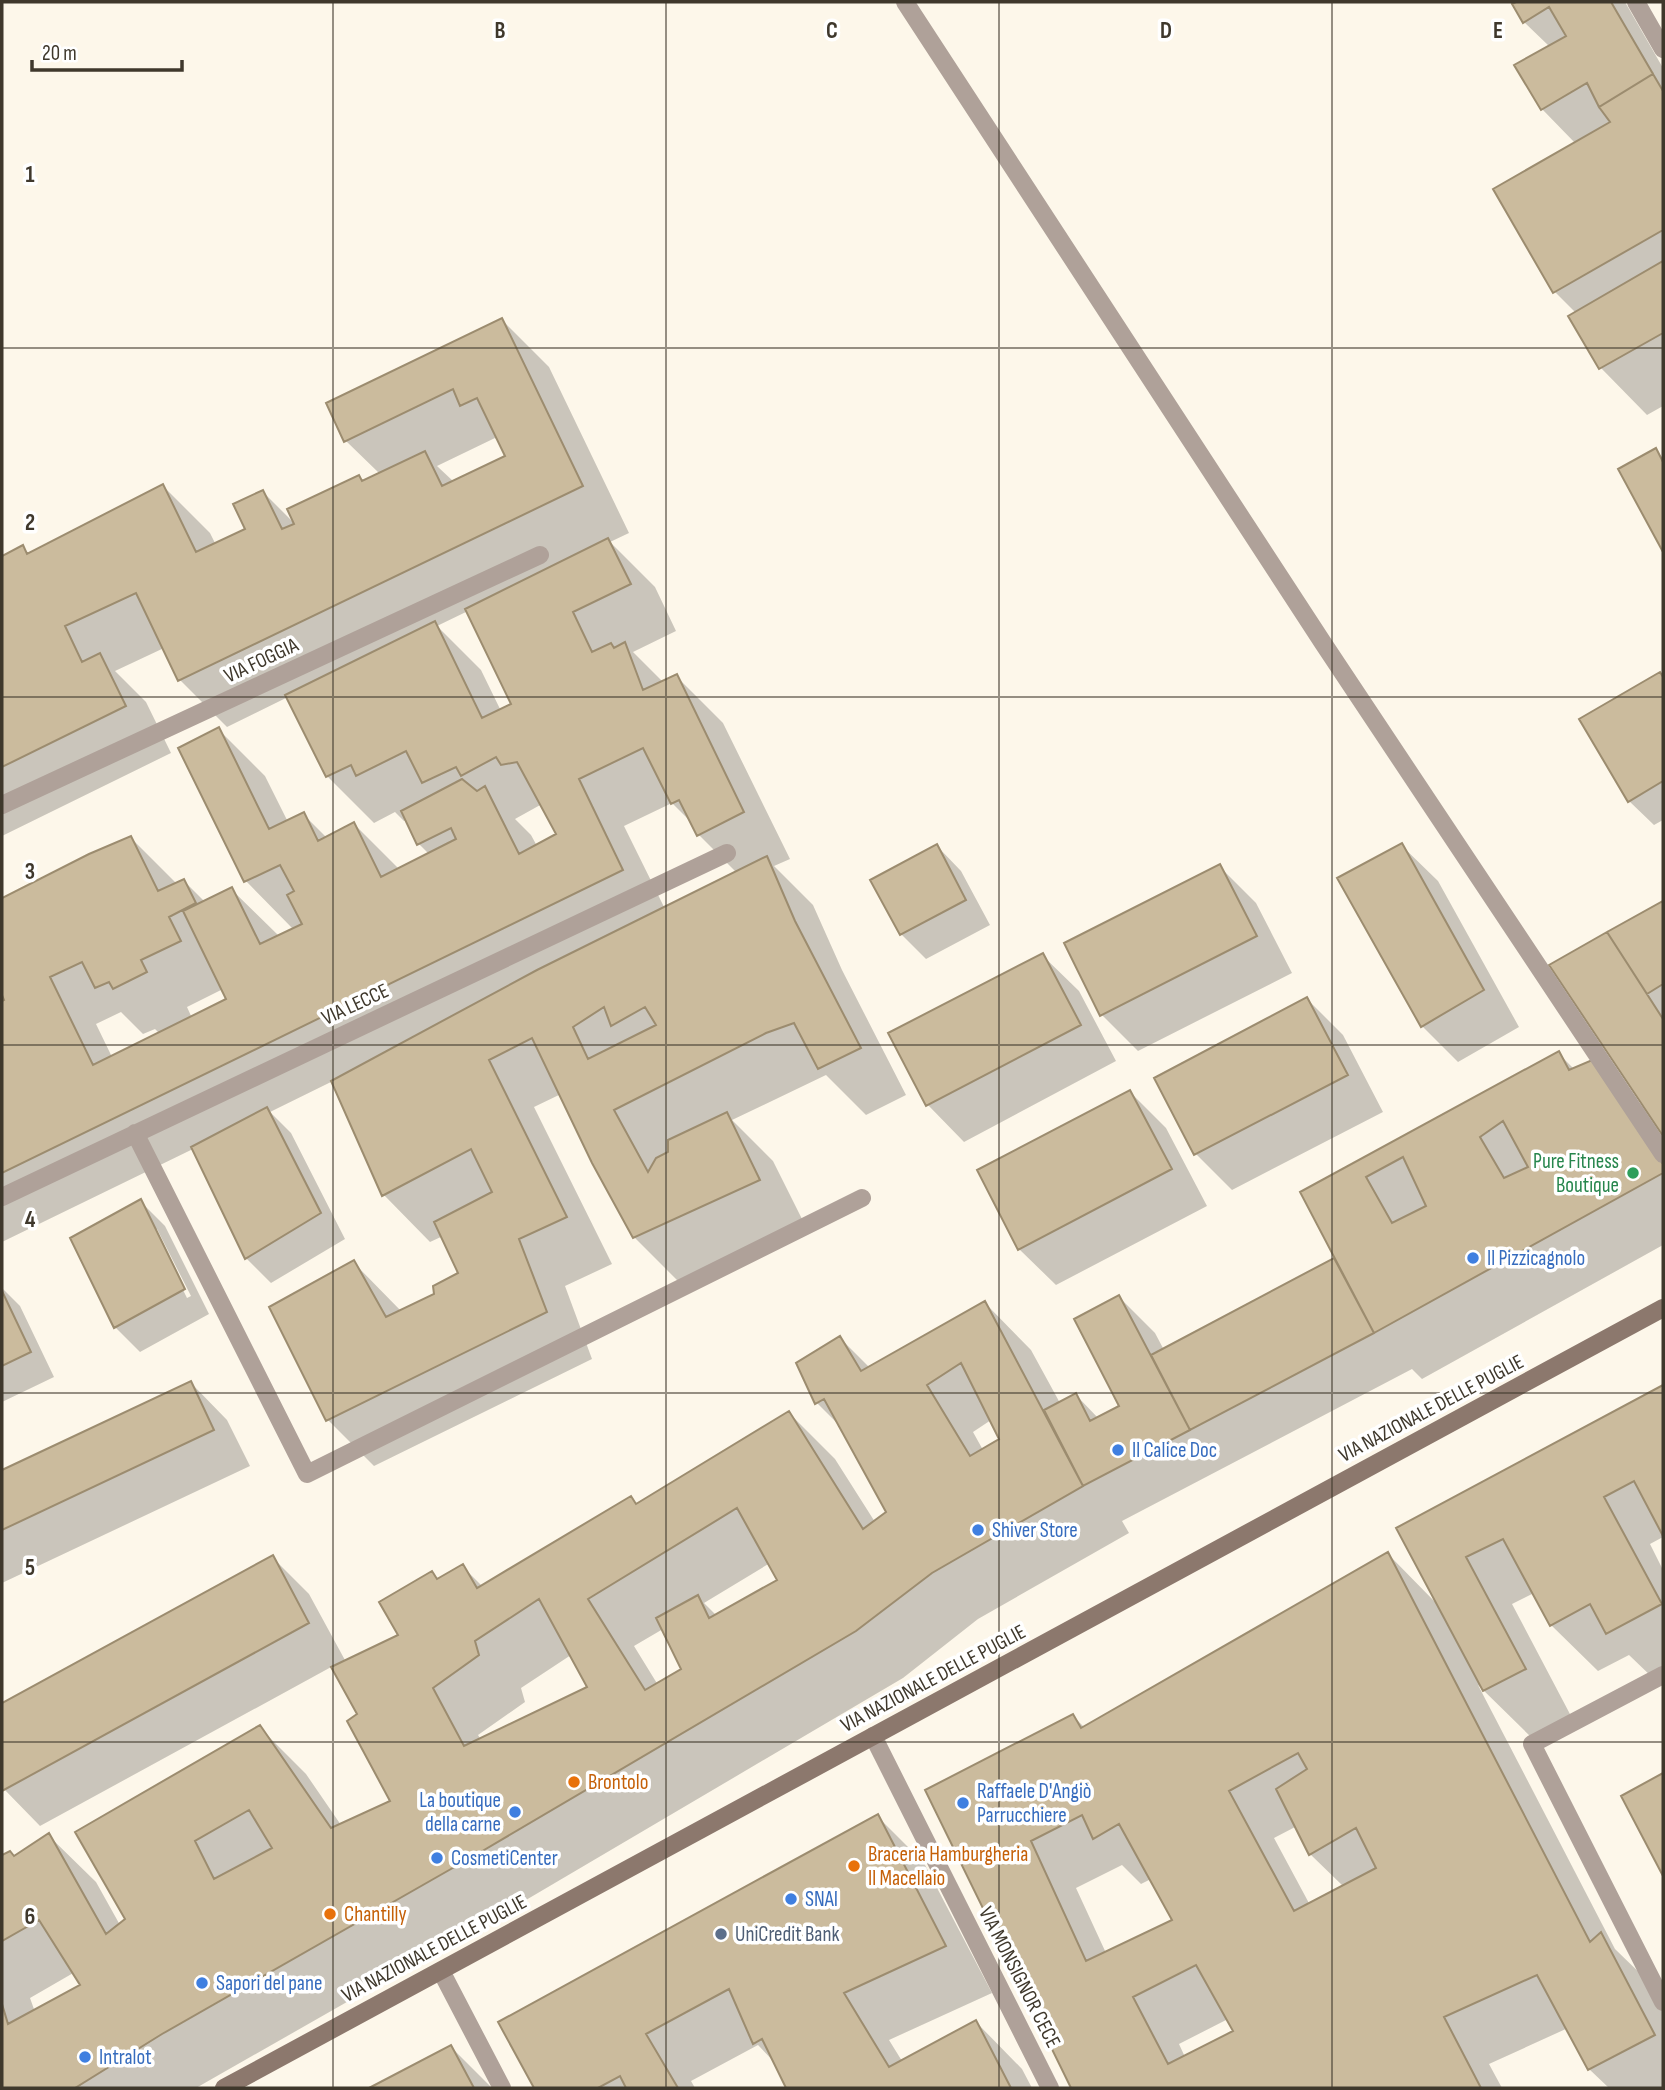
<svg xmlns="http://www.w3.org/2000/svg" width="1665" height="2090" viewBox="0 0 1665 2090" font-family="'Sofia Sans Condensed',sans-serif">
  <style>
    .shadow { fill: #0003; fill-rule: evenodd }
    .building { fill: #cbbb9d; stroke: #9c8c6f; stroke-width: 2; fill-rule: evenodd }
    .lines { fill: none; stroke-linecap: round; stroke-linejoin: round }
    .lane { stroke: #afa199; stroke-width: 18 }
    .street { stroke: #afa199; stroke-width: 18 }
    .secondary { stroke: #8c786d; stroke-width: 18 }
    .grid { fill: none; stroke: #3f382c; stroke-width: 2; stroke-opacity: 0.55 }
    .leisure-dot { fill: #2e9e5b; stroke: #fff; stroke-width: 2.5 }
    .shop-dot { fill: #3f7fe0; stroke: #fff; stroke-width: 2.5 }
    .food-dot { fill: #e8710a; stroke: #fff; stroke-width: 2.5 }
    .service-dot { fill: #5c6f8a; stroke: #fff; stroke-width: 2.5 }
    .labels { text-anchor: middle; stroke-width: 7; stroke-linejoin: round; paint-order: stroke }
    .street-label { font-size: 21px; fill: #3f382c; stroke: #fff }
    .leisure-label { font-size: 21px; fill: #27864d; stroke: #fff; text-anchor: end }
    .shop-label { font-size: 21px; fill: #366cbe; stroke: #fff; text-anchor: start }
    .food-label { font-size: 21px; fill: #c56008; stroke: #fff; text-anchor: start }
    .service-label { font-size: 21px; fill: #4e5e75; stroke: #fff; text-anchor: start }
    .grid-label { font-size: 23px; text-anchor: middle; font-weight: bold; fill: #3f382c; stroke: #fff; stroke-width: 7; stroke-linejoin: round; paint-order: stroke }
  </style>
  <rect width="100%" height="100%" fill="#fdf7ea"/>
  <path class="shadow" d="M1519,2H1625L1663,68V406L1647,415L1601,368L1570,317L1576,313L1555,292L1496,190L1576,144L1542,109L1517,65L1550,47L1524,22L1514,4Z
    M502,320L549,367L629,533L610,542L655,587L676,631L633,652L663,682L676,676L723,723L790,859L774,866L813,905L842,970L906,1095L866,1115L826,1075L732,1120L773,1161L806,1227L681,1284L634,1237L561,1094L534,1107L612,1264L565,1286L592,1359L374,1466L328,1420L354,1263L402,1312L436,1295L460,1274L443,1236L430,1242L384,1195L333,1081L270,1112L291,1133L345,1239L271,1283L246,1258L193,1149L2,1242V1003L7,1001L2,992V897L3,899L131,838L177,884L184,881L205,902L231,889L278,935L294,930L246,881L219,730L265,776L288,822L303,814L327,838L354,824L399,869L429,854L419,844L407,820L404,821L395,812L374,823L327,776L288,697L227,727L180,680L164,648L115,671L146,702L171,753L2,836V558L23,547L30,555L163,486L210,533L216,545L248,530L263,492L295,524L359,477L364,482L380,474L346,441ZM495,438L502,445L507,457L454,482L437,466ZM468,611L514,704L501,711L481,670L437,626ZM672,803L693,824L699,835L737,873L665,909L624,826ZM542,804L559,835L537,846L531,835L515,819ZM223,989L228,999L192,1018L187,1007ZM121,1012L143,1034L155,1029L159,1033L112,1057L96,1024Z
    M1655,450L1663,458V548L1620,470Z
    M1659,674L1663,677V820L1654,825L1629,801Z
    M1401,845L1438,881L1519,1027L1458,1062L1422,1026Z
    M937,846L961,871L990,925L926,959L901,934L873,881Z
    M1220,867L1256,903L1292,973L1138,1051L1102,1015Z
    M1663,903V1245L1422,1379L1412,1369L1122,1521L1129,1533L978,1619L903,1678L526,1900L196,2088H2V1857L10,1853L14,1858L49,1836L96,1882L120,1925L127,1920L259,1727L306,1774L341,1825L393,1802L359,1715L333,1666L40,1826L2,1787V1705L272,1557L309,1594L346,1662L400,1636L432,1573L439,1580L462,1566L483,1587L630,1498L638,1505L789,1413L835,1459L875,1522L888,1512L841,1427L817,1403L840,1338L870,1368L985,1303L1031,1350L1060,1403L1076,1395L1099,1419L1122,1406L1119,1297L1155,1333L1164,1350L1334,1260L1340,1266L1303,1193L1558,1053L1575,1070L1597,1060L1644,1108L1551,966ZM991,1420L1001,1440L983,1450L973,1432ZM770,1563L779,1581L717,1616L704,1603ZM663,1629L684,1670L658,1685L634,1646ZM571,1655L589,1688L481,1740L478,1735L525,1702L521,1688ZM75,1972L83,1986L35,2012L30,1998Z
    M1042,955L1079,991L1116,1061L964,1142L928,1105L891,1034Z
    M1307,999L1343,1035L1383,1112L1232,1190L1196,1154Z
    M1130,1092L1166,1128L1207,1206L1056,1285L1019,1249Z
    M140,1201L165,1226L209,1314L140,1352L115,1327L72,1239ZM153,1229H157L191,1296L187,1298Z
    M2,1288L20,1306L54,1377L2,1402Z
    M191,1383L227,1420L250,1466L2,1583V1472Z
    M1663,1387V1537L1650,1544L1663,1570V1675L1654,1679L1629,1655L1598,1671L1551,1625L1534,1593L1512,1604L1571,1716L1531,1737L1478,1685L1615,1949L1648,1981L1663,2011V2088H1609L1589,2069L1568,2028L1489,2064L1502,2088H1073L927,1791L1073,1716L1085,1728L1388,1554L1437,1604L1398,1529ZM1297,1826L1310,1854L1344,1887L1310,1905L1274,1838ZM1122,1865L1141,1884L1151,1879L1174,1921L1106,1953L1076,1888ZM1228,2019L1235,2032L1185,2057L1179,2044Z
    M877,1816L924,1863L992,1993L889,2040L902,2061L976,2022L1022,2069L1032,2088H788L776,2064L758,2045L691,2081L695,2088H536L500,2023Z
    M451,2047L492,2088H373Z"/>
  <path class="building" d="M1516,2H1611L1653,74L1599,107L1587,83L1541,110L1514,65L1566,36L1549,7L1523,23L1512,4Z
    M1653,74L1663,91V230L1553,293L1493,189L1610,122L1599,107Z
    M1663,261V333L1599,369L1568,316Z
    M502,318L583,486L178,681L136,593L65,626L82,662L100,653L126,706L2,767V556L23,545L27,554L163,484L196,552L245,529L233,504L263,490L282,529L294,524L287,509L359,475L362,481L425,451L442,486L505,456L477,398L460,406L453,389L344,442L326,403Z
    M1656,448L1663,462V552L1618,469Z
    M608,538L631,584L573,612L592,652L611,643L614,648L625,642L643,690L677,674L744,812L697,836L679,800L671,804L643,748L579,779L623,870L2,1173V1001L4,1000L2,995V898L89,854L131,836L158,891L184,879L196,903L169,917L181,941L141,960L147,972L113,989L109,982L95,988L82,962L50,977L93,1065L226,999L183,911L232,887L260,944L302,924L287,895L294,891L280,865L244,882L178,748L219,727L269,829L304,812L318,841L354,822L381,877L456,839L451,828L417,845L401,811L462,779L477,791L485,786L519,854L556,834L517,762L501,765L496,757L461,776L456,767L422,783L406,751L356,776L351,765L326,777L285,695L435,621L482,718L511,704L465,609Z
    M1660,672L1663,677V781L1628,802L1579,719Z
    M1402,843L1484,990L1421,1027L1337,878Z
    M937,844L966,900L900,935L870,880Z
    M767,856L795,921L861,1048L818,1069L794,1023L766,1033L614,1110L648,1172L656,1158L668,1152V1140L727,1112L760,1180L633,1238L592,1163L532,1038L489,1060L567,1217L519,1239L547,1312L326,1421L269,1307L354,1260L386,1317L434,1294L433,1286L458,1273L434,1222L492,1192L471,1149L382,1196L331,1081L537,970ZM604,1007L611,1026L645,1007L656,1025L588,1059L573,1027Z
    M1220,864L1257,936L1100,1016L1064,943Z
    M1663,901V984L1647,994L1607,932Z
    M1607,932L1663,1019V1136L1549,965Z
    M1043,953L1081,1025L926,1106L888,1033Z
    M1307,997L1348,1075L1194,1155L1154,1078Z
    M1559,1051L1569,1070L1597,1058L1663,1164V1173L1374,1333L1300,1192ZM1503,1121L1528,1167L1504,1178L1480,1137ZM1403,1157L1426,1206L1392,1223L1366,1177Z
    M1130,1090L1172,1169L1018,1250L977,1170Z
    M267,1107L321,1213L245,1259L191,1147Z
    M141,1199L185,1289L114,1328L70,1238Z
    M1334,1258L1374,1333L1190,1430L1151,1355Z
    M2,1291L31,1352L2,1366Z
    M1119,1295L1190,1430L1083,1486L1044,1410L1076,1393L1090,1421L1119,1406L1074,1319Z
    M985,1301L1083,1486L932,1573L856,1631L479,1853L162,2034L75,2088H2V2004L8,2024L80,1985L39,1920L2,1941V1855L10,1851L14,1856L49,1833L106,1934L125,1919L75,1832L260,1725L331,1828L390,1801L347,1721L357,1714L331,1667L398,1635L379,1602L432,1571L437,1579L463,1564L477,1588L631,1496L636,1504L789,1411L863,1529L886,1512L824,1399L815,1404L796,1363L840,1336L861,1371ZM961,1363L999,1439L970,1456L927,1385ZM737,1508L777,1580L709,1618L698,1595L656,1618L681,1669L645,1690L588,1599ZM539,1599L587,1687L464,1746L433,1688L479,1655L475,1641ZM249,1810L272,1848L214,1879L195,1841Z
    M191,1381L214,1430L2,1530V1470Z
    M1663,1385V1536L1634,1481L1604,1497L1662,1604L1606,1634L1590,1604L1550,1626L1503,1539L1466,1557L1526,1669L1483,1691L1396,1528Z
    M1388,1552L1590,1942L1601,1932L1655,2035L1588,2070L1537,1975L1444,2017L1481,2088H1071L925,1790L1073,1714L1081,1728ZM1298,1753L1307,1769L1276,1789L1309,1855L1356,1828L1376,1868L1294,1911L1229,1791ZM1082,1815L1093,1839L1119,1824L1172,1920L1086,1961L1031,1841ZM1196,1965L1233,2031L1168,2064L1133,1997Z
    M273,1555L309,1623L2,1791V1703Z
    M1663,1773V1876L1621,1796Z
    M878,1814L946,1946L844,1993L889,2067L976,2020L1011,2088H786L762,2039L753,2044L729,1989L646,2034L678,2088H626L620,2076L598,2088H534L498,2022Z
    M451,2045L474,2088H369Z"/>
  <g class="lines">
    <path class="lane" d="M905,2L1323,643L1663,1154
      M1663,1675L1532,1744L1663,2002"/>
    <path class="street" d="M1636,2L1663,49
      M2,805L540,555
      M135,1133L307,1474L862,1198
      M2,1197L727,853
      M873,1736L1050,2088
      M441,1971L502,2088"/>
    <path class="secondary" d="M224,2088L1663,1308"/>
  </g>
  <path class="grid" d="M333,2V2088M666,2V2088M999,2V2088M1332,2V2088M2,348H1663M2,697H1663M2,1045H1663M2,1393H1663M2,1742H1663"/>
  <circle class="leisure-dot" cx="1633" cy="1173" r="7"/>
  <g class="shop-dot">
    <circle cx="1473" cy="1258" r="7"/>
    <circle cx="1118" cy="1450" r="7"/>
    <circle cx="978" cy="1530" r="7"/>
    <circle cx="963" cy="1803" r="7"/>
    <circle cx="515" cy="1812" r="7"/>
    <circle cx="437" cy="1858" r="7"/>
    <circle cx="791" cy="1899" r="7"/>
    <circle cx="202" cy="1983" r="7"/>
    <circle cx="85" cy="2057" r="7"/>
  </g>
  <g class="food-dot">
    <circle cx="574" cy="1782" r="7"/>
    <circle cx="854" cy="1866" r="7"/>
    <circle cx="330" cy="1914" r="7"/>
  </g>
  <circle class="service-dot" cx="721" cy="1934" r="7"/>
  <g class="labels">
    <g class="street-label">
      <text transform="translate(261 660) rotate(-25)" y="7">VIA FOGGIA</text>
      <text transform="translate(355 1004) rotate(-25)" y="7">VIA LECCE</text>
      <text transform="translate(1431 1408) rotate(-28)" y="7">VIA NAZIONALE DELLE PUGLIE</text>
      <text transform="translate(933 1678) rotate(-28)" y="7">VIA NAZIONALE DELLE PUGLIE</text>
      <text transform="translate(434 1948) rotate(-28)" y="7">VIA NAZIONALE DELLE PUGLIE</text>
      <text transform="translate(1020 1977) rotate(63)" y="7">VIA MONSIGNOR CECE</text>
    </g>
    <g class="leisure-label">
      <text x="1619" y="1168">Pure Fitness<tspan x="1619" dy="24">Boutique</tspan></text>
    </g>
    <g class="shop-label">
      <text x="1487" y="1265">Il Pizzicagnolo</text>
      <text x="1132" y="1457">Il Calice Doc</text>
      <text x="992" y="1537">Shiver Store</text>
      <text x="977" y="1798">Raffaele D'Angiò<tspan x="977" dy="24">Parrucchiere</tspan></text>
      <text x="501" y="1807" text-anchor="end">La boutique<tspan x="501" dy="24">della carne</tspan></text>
      <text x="451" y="1865">CosmetiCenter</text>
      <text x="805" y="1906">SNAI</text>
      <text x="216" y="1990">Sapori del pane</text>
      <text x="99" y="2064">Intralot</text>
    </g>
    <g class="food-label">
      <text x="588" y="1789">Brontolo</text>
      <text x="868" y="1861">Braceria Hamburgheria<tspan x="868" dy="24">Il Macellaio</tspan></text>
      <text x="344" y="1921">Chantilly</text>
    </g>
    <g class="service-label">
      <text x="735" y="1941">UniCredit Bank</text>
    </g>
  </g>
  <g class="grid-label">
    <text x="500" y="38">B</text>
    <text x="832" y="38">C</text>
    <text x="1166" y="38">D</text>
    <text x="1498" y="38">E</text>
    <text x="30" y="182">1</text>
    <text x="30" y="530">2</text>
    <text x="30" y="879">3</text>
    <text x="30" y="1227">4</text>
    <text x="30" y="1575">5</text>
    <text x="30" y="1924">6</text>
  </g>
  <rect width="1665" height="2090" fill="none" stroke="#3f382c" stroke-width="7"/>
  <path d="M32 60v10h150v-10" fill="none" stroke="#3f382c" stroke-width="3.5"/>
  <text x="42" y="60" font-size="21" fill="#3f382c" stroke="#ffffff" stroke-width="5" paint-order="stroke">20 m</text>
</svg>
